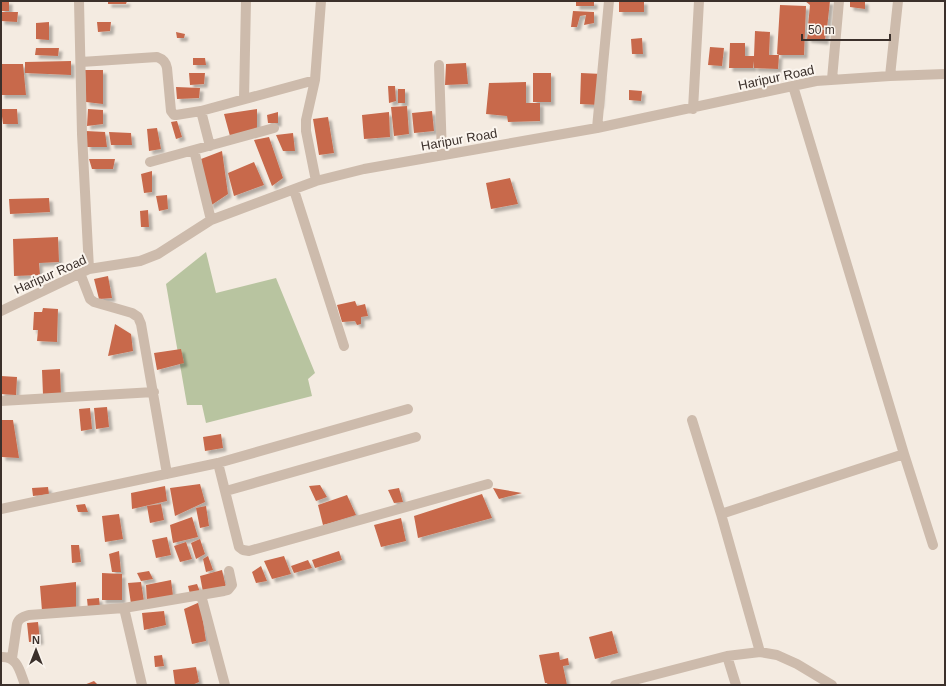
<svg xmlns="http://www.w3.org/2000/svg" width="946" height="686" viewBox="0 0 946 686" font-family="Helvetica,sans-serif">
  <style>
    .green { fill: #b8c4a0 }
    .building { fill: #c8694b; filter: url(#shadow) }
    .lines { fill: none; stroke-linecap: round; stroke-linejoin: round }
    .minor { stroke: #cdbbac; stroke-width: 10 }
    .labels { text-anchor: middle; stroke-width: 4; stroke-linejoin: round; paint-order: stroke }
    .street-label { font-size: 13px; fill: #3b302b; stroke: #fbf5ee }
  </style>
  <defs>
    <filter id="shadow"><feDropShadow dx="3.5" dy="3.5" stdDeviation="1" flood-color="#0004"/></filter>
  </defs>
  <rect width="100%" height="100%" fill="#f4ebe1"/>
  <path class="green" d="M206,252L216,293L276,278L315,373L308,379L312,396L206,423L202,405H187L166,284Z"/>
  <path class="building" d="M1,1H9V11H1Z
    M108,1H127L126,4H108Z
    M576,1H594V6H576Z
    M619,1H644V12H619Z
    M805,1H830L827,28L808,26L810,5Z
    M850,1H865V9L850,7Z
    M780,5L806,6L804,55H779L777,54Z
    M573,11L594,12V23L584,25L586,15L580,16L577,27H571Z
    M1,12H18L17,22L1,21Z
    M49,22V40L36,39V23Z
    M97,22H111L110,31L98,32Z
    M809,28L826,30L825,41L807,39Z
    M755,31L770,32L769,55H779L778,69L754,68V61L753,68H729L730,43H745V56H754Z
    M176,32L185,34L184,38H177Z
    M642,38L643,54H632L631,39Z
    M710,47L724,48L722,66L708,65Z
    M36,48H59L58,56L35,55Z
    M193,58H205L206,65H193Z
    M71,61V75L25,73V62Z
    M466,63L468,84L445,85L446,64Z
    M1,64H23L26,95H1Z
    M85,70H103V104L86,102Z
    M189,73H205L204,84L190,85Z
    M533,73H551V102H533Z
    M581,73L602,74L600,105L580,104Z
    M526,82V103H540V121L508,122L507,116L486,114L489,83Z
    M388,86H395L396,101L389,103Z
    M176,87L200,88L199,98L177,99Z
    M398,89H405V103H398Z
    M629,90L642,91L641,101L629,100Z
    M407,106L409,134L394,136L391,107Z
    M1,109H17L18,124H3Z
    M88,109L103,110V124L87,126Z
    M257,109V128L230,136L224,114Z
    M432,111L434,131L414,133L412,113Z
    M278,112V123H268L267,115Z
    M389,112L390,137L364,139L362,115Z
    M328,117L334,153L319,155L313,119Z
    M177,121L182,137L176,139L171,122Z
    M157,128L161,149L149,151L147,129Z
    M86,131L105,132L107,147H87Z
    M109,132L131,133L132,145H111Z
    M293,133L295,151H283L276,135Z
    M269,137L283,178L272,186L254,140Z
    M222,151L228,194L210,206L201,159Z
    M89,159H115L113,169H92Z
    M254,162L264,185L234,196L228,173Z
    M152,171V192L144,193L141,174Z
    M510,178L518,204L491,209L486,183Z
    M167,195L168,209L159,211L156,196Z
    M49,198L50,212L10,214L9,199Z
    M148,210L149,227H141L140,211Z
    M58,237L59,262L39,263L40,275L14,276L13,239Z
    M108,276L112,298L99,299L94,279Z
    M355,301L357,306L365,304L368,316L361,317V324L357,325L355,321L342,322L337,305Z
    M43,308L58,309L57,342L37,341L38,330H33L34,312H42Z
    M115,324L131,334L133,351L108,356Z
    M181,349L184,363L157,370L154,353Z
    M60,369L61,395H43L42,370Z
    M1,376L17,377L16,395L1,394Z
    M107,407L109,427L96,429L94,408Z
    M90,408L92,429L81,431L79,409Z
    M1,420H13L19,458L2,457Z
    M221,434L223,448L205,451L203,437Z
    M200,484L205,502L175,516L170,488Z
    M320,485L327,497L316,501L309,486Z
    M165,486L167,501L132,509L131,493Z
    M48,487L49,494L33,496L32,488Z
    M399,488L403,502L394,503L388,490Z
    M493,488L522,493L499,499Z
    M482,494L492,518L418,538L414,516Z
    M347,495L356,515L323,525L318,505Z
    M85,504L88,512H78L76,505Z
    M161,504L164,520L150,523L147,506Z
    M206,506L209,526L200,528L196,508Z
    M119,514L123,539L105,542L102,516Z
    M192,517L198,537L173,543L170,525Z
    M401,518L406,541L381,547L374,525Z
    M167,537L171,555L156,558L152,540Z
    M200,539L205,554L196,559L191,543Z
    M186,542L192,559L180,562L174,546Z
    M71,545H79L81,562L72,563Z
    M119,551L121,572H112L109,554Z
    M339,551L342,560L315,568L312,560Z
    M208,556L213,570L206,572L203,559Z
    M284,556L291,574L272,579L264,561Z
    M308,560L312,568L294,573L291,566Z
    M261,566L267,581L256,583L252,572Z
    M222,570L226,587L203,592L200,576Z
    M149,571L153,579L141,581L137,573Z
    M102,573L122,574V600H102Z
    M171,580L173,596L147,602L146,585Z
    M76,582V610L42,611L40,586Z
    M141,582L144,602L131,604L128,583Z
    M197,584L200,592L190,594L188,586Z
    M99,598L100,608L88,609L87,599Z
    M200,602L206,641L192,644L184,609Z
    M164,611L166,625L144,630L142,613Z
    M38,622L40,641L29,642L27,623Z
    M612,631L618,653L595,659L589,637Z
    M559,652L560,660L568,658L569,665L563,666L567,685H548L547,683H545L539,655Z
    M162,655L164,666L155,667L154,656Z
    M196,667L199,682L192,685H175L173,670Z
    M94,681L98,685H84Z"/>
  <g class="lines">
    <path class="minor" d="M79,1L82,134L89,269
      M81,62L157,57C163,59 166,62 167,68L171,111L174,115H176L201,111L315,80
      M439,65L442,155
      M890,76L898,1
      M832,79L839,1
      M793,86L904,454L933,545
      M244,99L246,1
      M693,109L699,1
      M201,111L210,146
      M597,128L609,1
      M194,150L211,220
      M150,162L274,128
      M316,181L306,131V120L315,80L321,1
      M294,190L344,346
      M80,273L90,299L94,302L132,313L138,317L141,324L167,474
      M1,311L89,269L140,261L158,254L211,220L316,181L364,169L597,128L816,81L890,76L945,74
      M1,401L154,392
      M692,420L721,514L760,652
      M218,463L239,547L243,550L249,551L488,484
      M226,491L416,437
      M1,509L218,463L408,409
      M721,514L904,454
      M201,595L225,685
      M124,608L142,685
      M727,656L736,685
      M1,657C18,656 20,672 25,685
      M12,658L17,624C19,618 23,617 29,615L124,608L224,591L228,590L232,585L229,571
      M615,685L727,656L760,652L777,655L797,664L832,685"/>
  </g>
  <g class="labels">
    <g class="street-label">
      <text transform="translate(776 77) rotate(-12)" y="5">Haripur Road</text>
      <text transform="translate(459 139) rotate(-10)" y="5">Haripur Road</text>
      <text transform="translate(50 274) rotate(-24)" y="5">Haripur Road</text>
    </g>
  </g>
  <rect width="946" height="686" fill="none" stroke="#3b302b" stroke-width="4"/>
  <g transform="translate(36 650)" stroke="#fbf5ee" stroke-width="3" paint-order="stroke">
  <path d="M0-3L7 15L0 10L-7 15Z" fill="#3b302b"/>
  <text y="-6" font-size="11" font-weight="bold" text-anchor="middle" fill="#3b302b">N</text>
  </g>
  <path d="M802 34v6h88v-6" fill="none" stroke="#3b302b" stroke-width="2"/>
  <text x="808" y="34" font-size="12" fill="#3b302b" stroke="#fbf5ee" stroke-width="3" paint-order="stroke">50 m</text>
</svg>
